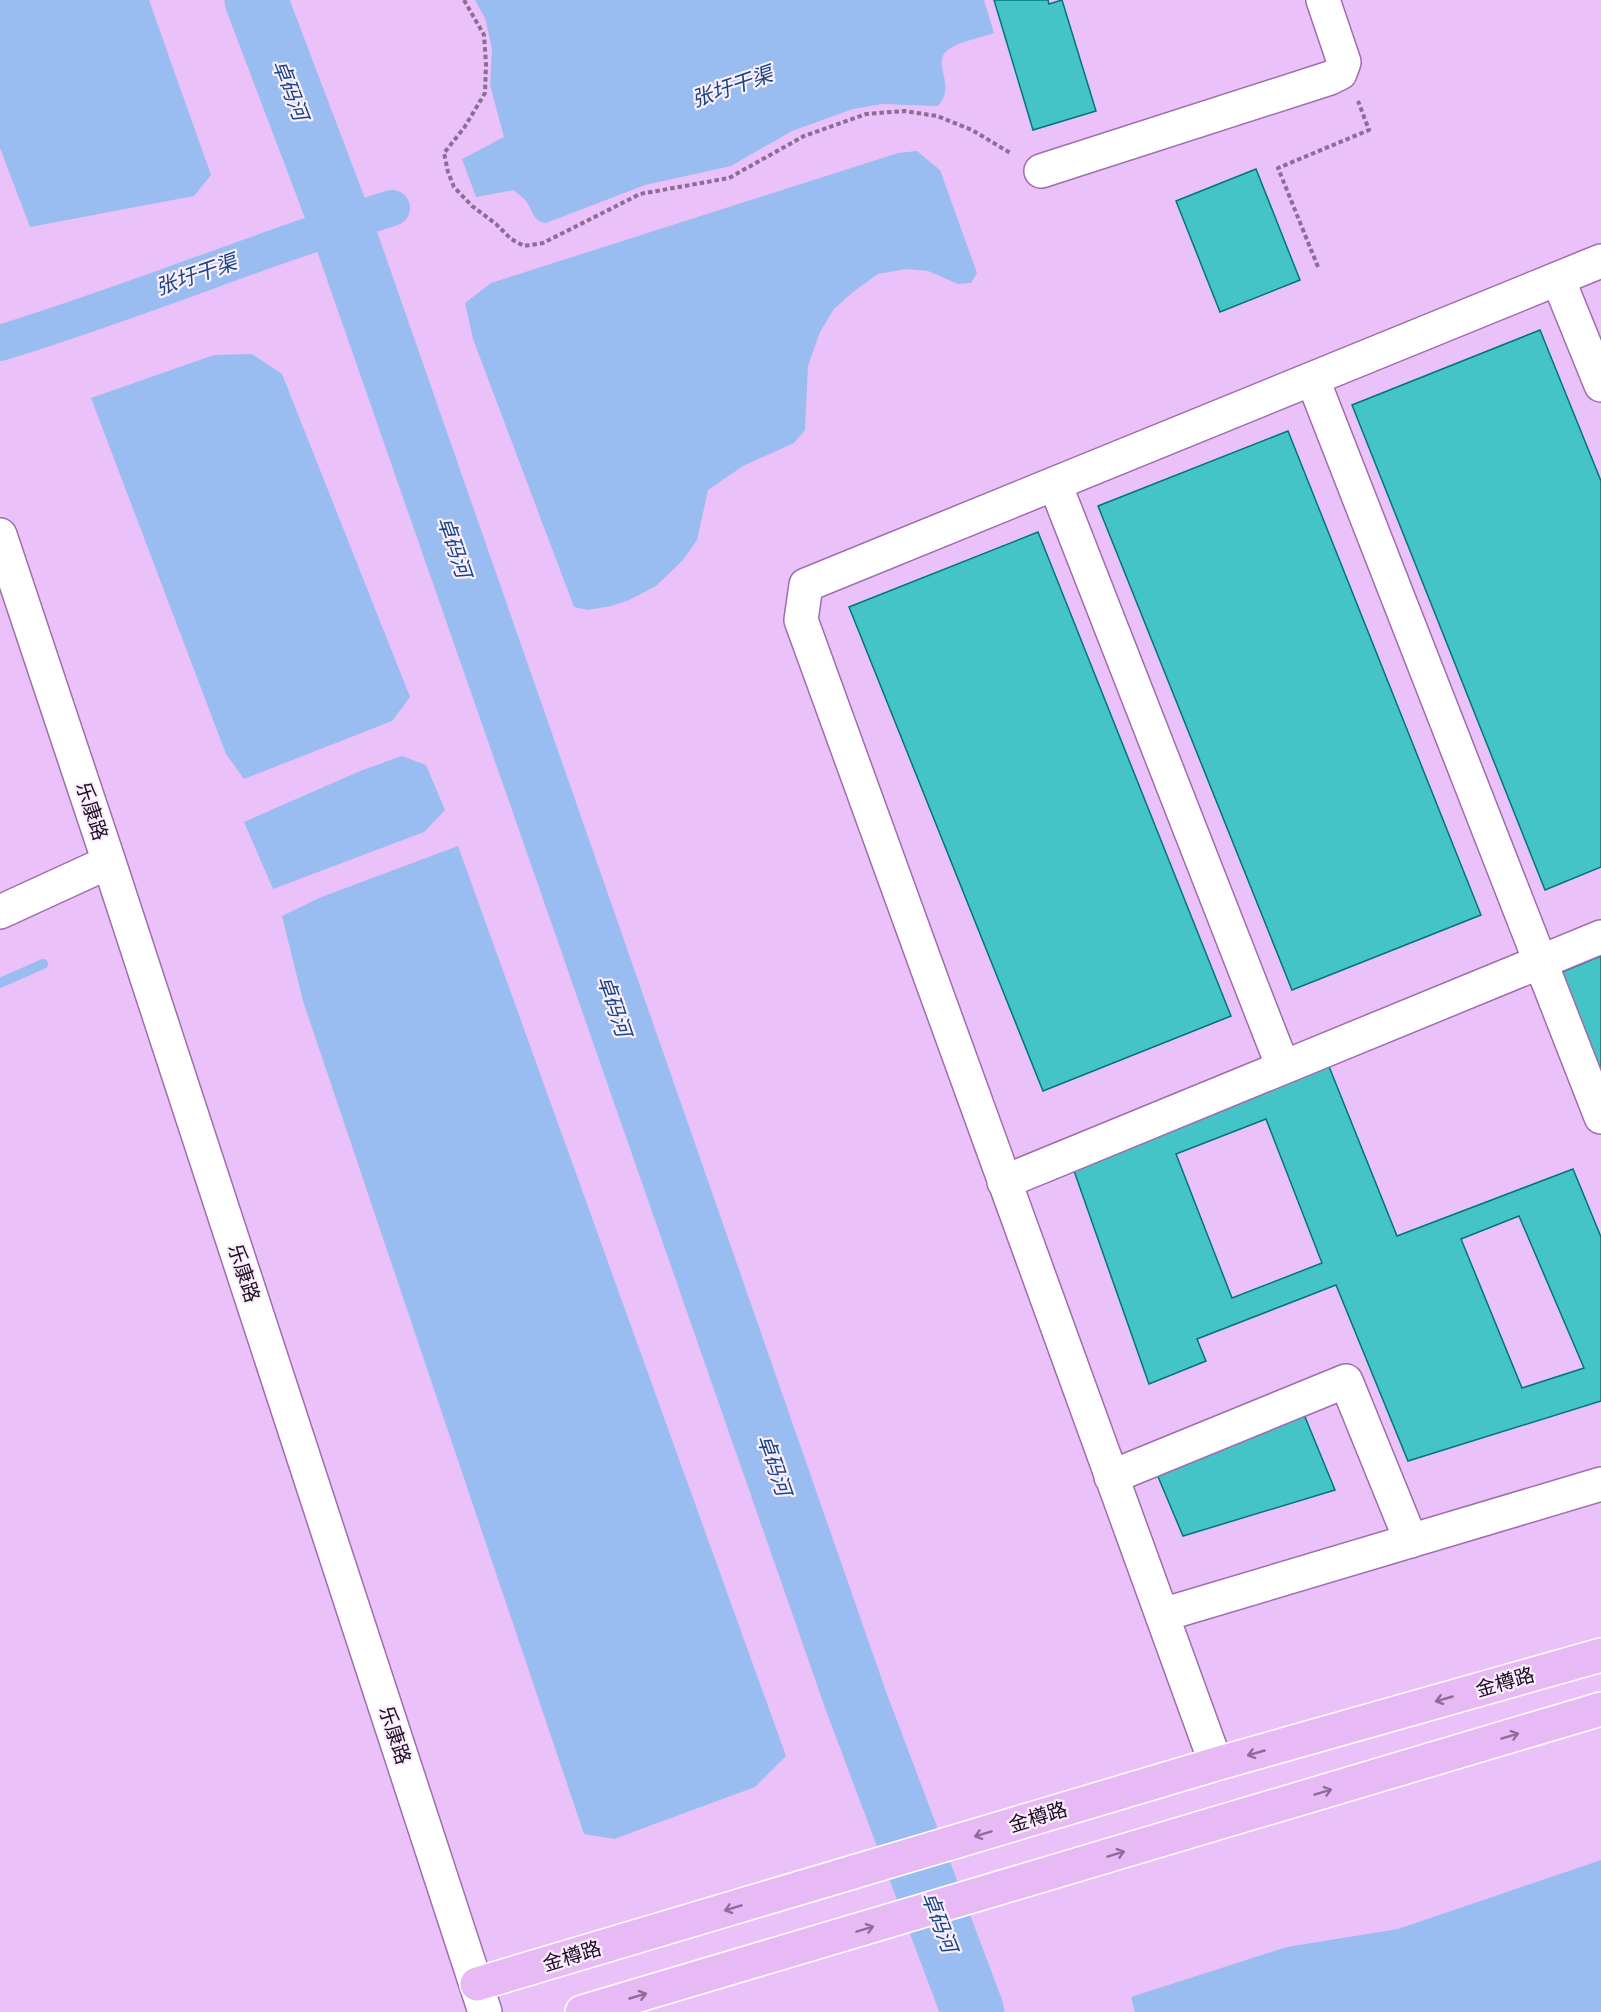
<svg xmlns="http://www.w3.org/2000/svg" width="1601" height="2012" viewBox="0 0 1601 2012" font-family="'Crimson Pro','Noto Sans SC',serif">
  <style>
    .water { fill: #99bdf1 }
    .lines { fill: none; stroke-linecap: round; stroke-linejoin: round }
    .stream { stroke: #99bdf1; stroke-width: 10 }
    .canal { stroke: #99bdf1; stroke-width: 36 }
    .river { stroke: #99bdf1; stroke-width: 63 }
    .building { fill: #45c4c7; stroke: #007578; stroke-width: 1.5; fill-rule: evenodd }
    .minor-casing { stroke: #9e6dae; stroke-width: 36 }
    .major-casing { stroke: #fff; stroke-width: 36 }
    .path { stroke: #8c6d96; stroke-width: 4; stroke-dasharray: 4.5 3; stroke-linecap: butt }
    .minor { stroke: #fff; stroke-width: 33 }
    .major { stroke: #e7b9f5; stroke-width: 33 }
    .oneway { stroke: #8d6c98 }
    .labels { text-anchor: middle; stroke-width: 4.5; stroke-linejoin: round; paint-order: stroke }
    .street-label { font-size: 20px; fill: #200d26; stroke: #faeffd }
    .water-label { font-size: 21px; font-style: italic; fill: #1a4684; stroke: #faeffd }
  </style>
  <rect width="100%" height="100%" fill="#ebc1f9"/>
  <path class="water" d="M0,0H149L211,175L194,196L30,227L0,148Z
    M475,0H984L994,33C980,38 961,41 949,49C929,63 958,84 938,106L882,104L853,109L792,131L731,166L645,185L546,223C532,221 533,210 526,201C523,197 517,194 514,190L476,197L462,159L504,137L490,85L492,49L485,18Z
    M917,151L940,170L977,273L971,283L958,284L928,271L906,269L878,274L853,292L834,309L820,332L808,366L805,430L794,443L743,466L708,490L697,540L683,560L656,586L629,600L611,606L588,610L574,607L473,339L465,303L491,283L898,153Z
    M252,354L282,374L410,697L392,721L244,779L226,754L91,398L214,355Z
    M402,756L426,765L445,810L424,832L273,889L244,822L360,771Z
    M458,846L786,1756L755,1787L614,1839L584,1834L303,1001L282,916L319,898Z
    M1601,1860V2012H1135L1131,1997L1287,1947L1398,1929Z"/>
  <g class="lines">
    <path class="stream" d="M0,983L43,964"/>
    <path class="canal" d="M0,343C132,303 260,249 392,208"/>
    <path class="river" d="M256,0L341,224L856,1701L973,2012"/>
  </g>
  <path class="building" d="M994,0H1048L1049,4L1062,0L1096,111L1033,130Z
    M1256,169L1300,280L1220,312L1176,201Z
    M1540,330L1601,481V867L1545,890L1352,405Z
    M1288,431L1481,915L1292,990L1098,506Z
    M1038,532L1231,1016L1043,1091L849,607Z
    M1601,956V1073L1562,972Z
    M1328,1064L1397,1236L1573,1169L1601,1237V1401L1408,1461L1336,1285L1197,1339L1206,1361L1149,1384L1073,1168ZM1266,1119L1322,1263L1232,1298L1176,1154ZM1519,1216L1584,1368L1522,1388L1461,1239Z
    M1303,1412L1335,1490L1183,1536L1156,1472Z"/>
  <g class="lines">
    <g class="minor-casing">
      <path id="minor" d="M1041,171L1330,78L1340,73L1344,62L1323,0
        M1558,279L1601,385
        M1313,380L1601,1117
        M1055,484L1283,1067
        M0,535L109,862L485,2012
        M0,912L109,862
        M1004,1182L1601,937
        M1111,1477L1346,1381L1411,1541
        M1162,1615L1601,1484
        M1216,1764L801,620L806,585L1601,261"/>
    </g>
    <g class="major-casing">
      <path id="major" d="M477,1984L1216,1764L1601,1655
        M582,2012L1601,1709"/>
    </g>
    <path class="path" d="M464,0L484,35L486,64L485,93L464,128L444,153L448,172L454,187L472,206L496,224L511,239L524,246L543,243L640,194L729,178L804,136L866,114L904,111L937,116L972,130L1012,154
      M1318,267L1278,168L1369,130L1358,101"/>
    <use href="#minor" class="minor"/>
    <use href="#major" class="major"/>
  </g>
  <defs><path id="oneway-shaft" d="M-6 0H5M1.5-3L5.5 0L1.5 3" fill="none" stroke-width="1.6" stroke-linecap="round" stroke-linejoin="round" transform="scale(1.5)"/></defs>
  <g class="oneway">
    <use href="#oneway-shaft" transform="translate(1444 1699) rotate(164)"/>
    <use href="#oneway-shaft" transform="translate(1510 1736) rotate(-17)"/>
    <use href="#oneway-shaft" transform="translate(1256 1753) rotate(164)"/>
    <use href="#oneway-shaft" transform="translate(1323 1792) rotate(-17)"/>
    <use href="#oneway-shaft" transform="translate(983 1834) rotate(163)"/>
    <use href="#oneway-shaft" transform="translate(1116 1854) rotate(-17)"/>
    <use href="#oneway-shaft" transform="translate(733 1908) rotate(163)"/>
    <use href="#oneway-shaft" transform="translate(865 1929) rotate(-17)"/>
    <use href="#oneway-shaft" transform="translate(638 1996) rotate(-16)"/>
  </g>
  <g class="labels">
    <g class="street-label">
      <text transform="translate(92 811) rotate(72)" y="7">乐康路</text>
      <text transform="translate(244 1273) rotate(72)" y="7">乐康路</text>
      <text transform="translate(1505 1682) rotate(-16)" y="7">金樽路</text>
      <text transform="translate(395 1735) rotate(72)" y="7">乐康路</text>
      <text transform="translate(1038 1817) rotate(-17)" y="7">金樽路</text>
      <text transform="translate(572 1956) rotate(-17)" y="7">金樽路</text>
    </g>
    <g class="water-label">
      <text transform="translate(732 87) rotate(-19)" y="7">张圩干渠</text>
      <text transform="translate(290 90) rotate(69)" y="7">卓码河</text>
      <text transform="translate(196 275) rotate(-19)" y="7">张圩干渠</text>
      <text transform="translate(454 547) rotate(71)" y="7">卓码河</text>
      <text transform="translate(614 1006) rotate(71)" y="7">卓码河</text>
      <text transform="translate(774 1465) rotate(71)" y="7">卓码河</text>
      <text transform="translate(939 1922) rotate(69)" y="7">卓码河</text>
    </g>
  </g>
</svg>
